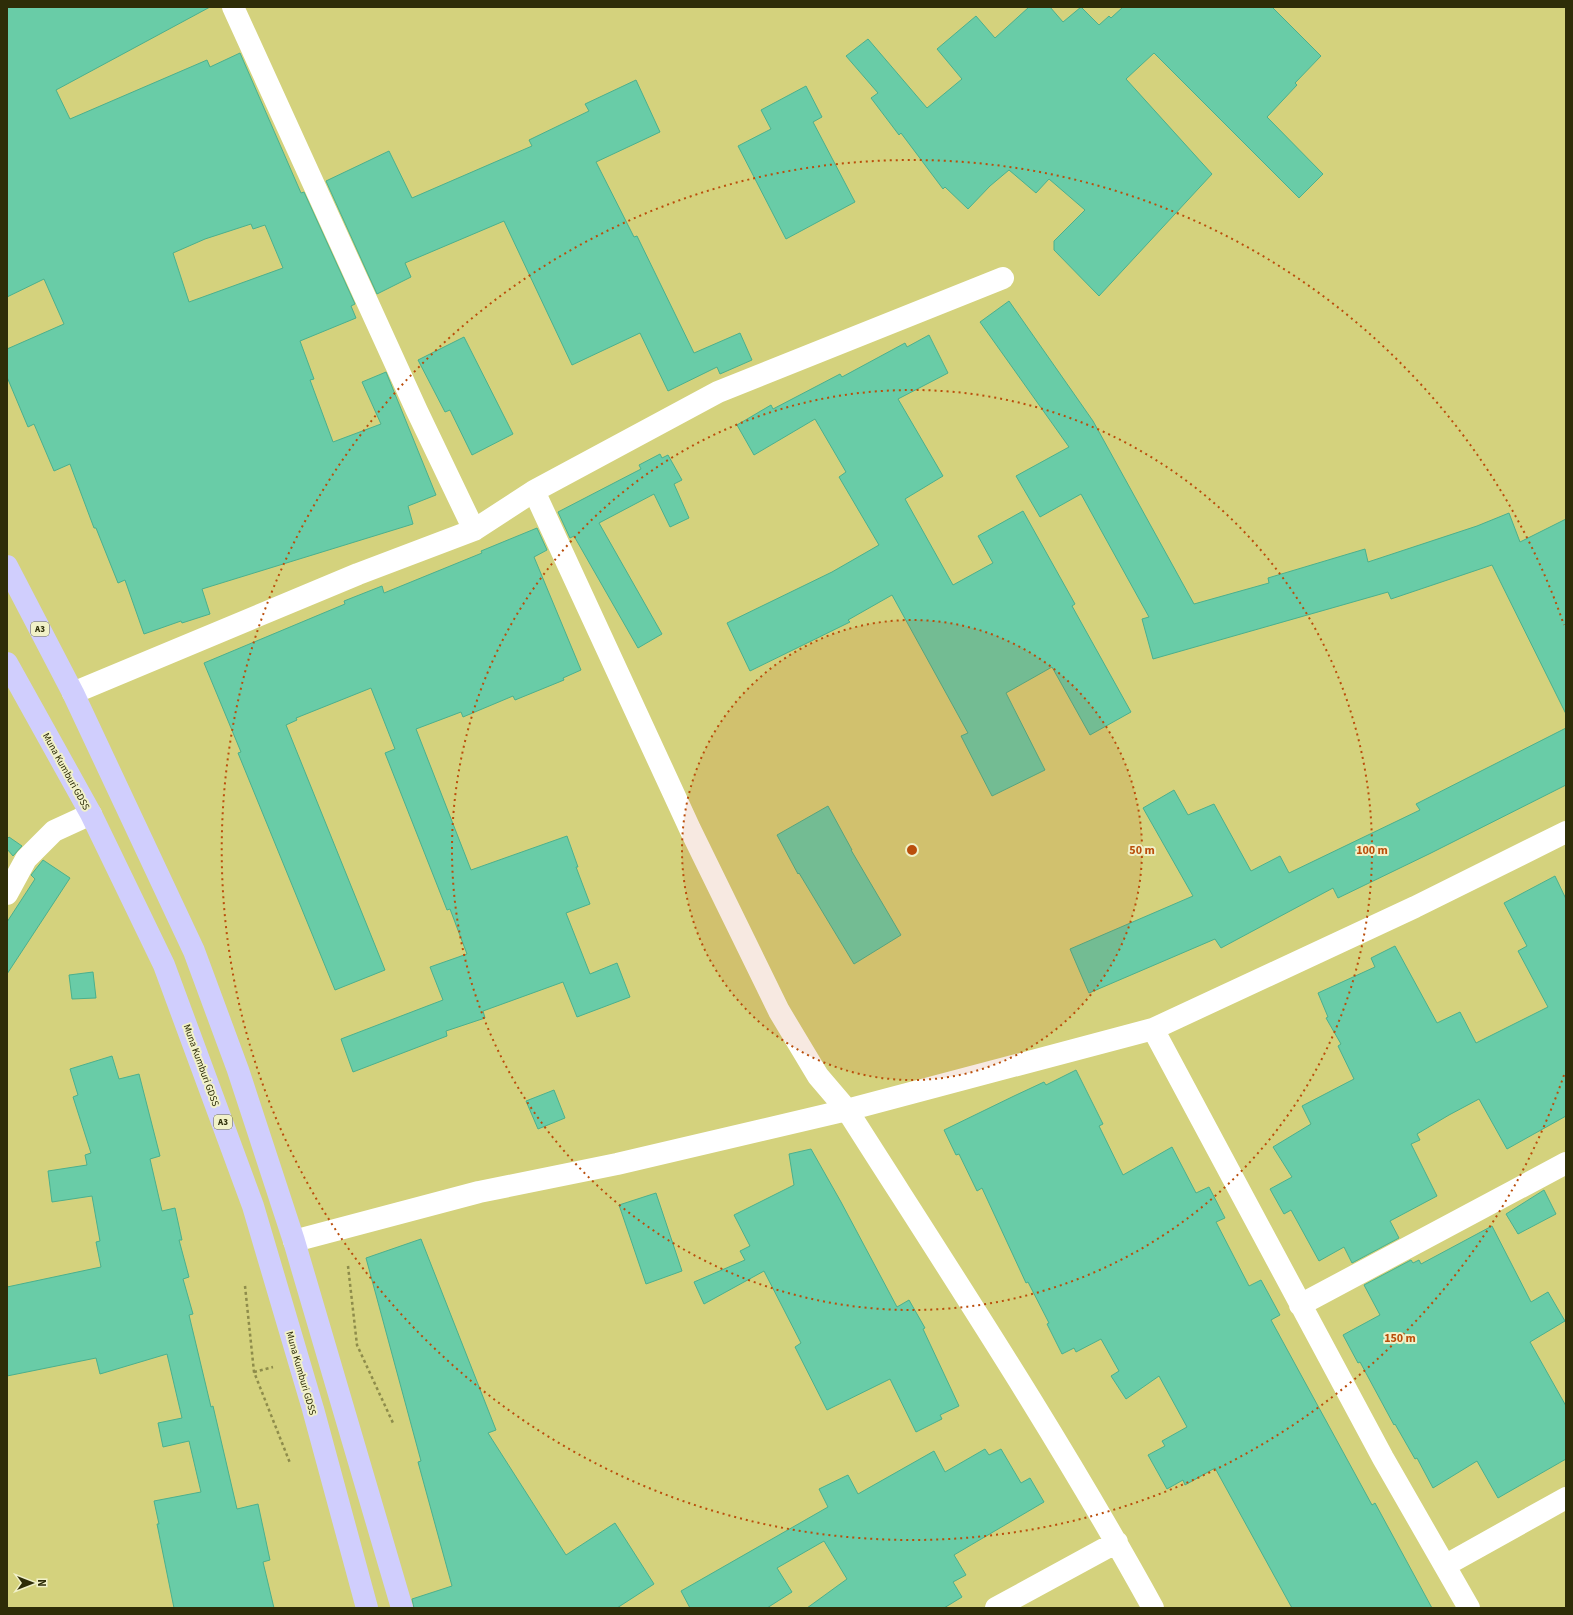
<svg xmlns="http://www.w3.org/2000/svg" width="1573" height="1615" viewBox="0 0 1573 1615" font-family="'Source Sans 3',sans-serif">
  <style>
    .building { fill: #69cca7; stroke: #4bb08d; fill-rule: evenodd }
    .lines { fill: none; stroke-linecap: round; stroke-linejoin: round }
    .path { stroke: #8e8c4b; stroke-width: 2.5; stroke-dasharray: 3 3; stroke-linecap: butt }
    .street { stroke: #fff; stroke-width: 22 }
    .highway { stroke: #d0cefd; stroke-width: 22 }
    .ring { fill: none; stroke: #ba4e0b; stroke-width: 2; stroke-dasharray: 2 4 }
    .labels { text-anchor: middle; stroke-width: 4; stroke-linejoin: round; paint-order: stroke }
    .shield { fill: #f1f1c8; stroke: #686842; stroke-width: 1 }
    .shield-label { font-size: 9px; font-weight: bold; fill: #2e2d08 }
    .street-label { font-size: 10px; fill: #2e2d08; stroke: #f1f1c8 }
    .centre { fill: #ba4e0b; stroke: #f1f1c8; stroke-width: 2 }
    .ring-label { font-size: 12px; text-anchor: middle; font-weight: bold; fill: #ba4e0b; stroke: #f1f1c8; stroke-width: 4; stroke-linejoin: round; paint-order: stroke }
  </style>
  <rect width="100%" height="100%" fill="#d4d27d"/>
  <path class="building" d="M7,7H210L56,90L70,119L207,60L210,67L240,53L301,193L304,192L355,304L351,306L356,318L300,341L314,379L310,380L333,442L381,424L362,382L386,372L436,495L408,506L413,524L202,589L210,614L182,623L181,621L144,634L125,580L118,583L96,528H94L70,464L54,471L34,424L28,427L7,377V349L64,324L44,279L7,297ZM251,224L253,229L265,225L283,268L189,302L173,253L205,239Z
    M1029,7H1050L1063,22L1081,7L1099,25L1109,16L1111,18L1123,7H1272L1321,56L1295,83L1297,85L1267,117L1323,174L1299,198L1154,53L1126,79L1212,174L1099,296L1054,250V241L1085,210L1049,179L1036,193L1009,170L990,186L968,209L945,187L943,189L901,133L899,135L871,98L878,93L846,56L868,39L927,108L962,79L937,49L976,16L995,38Z
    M636,80L660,132L596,162L634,237L637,236L694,353L740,333L752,360L720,374L717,367L668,391L640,333L572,365L504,221L405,263L411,277L377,294L326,181L389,151L412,198L532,146L529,140L589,111L585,104Z
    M806,86L822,117L813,122L855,202L786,239L738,146L771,129L761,110Z
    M1009,301L1093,421L1194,604L1269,583L1268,578L1365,549L1368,562L1477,526L1509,513L1520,542L1566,519V714L1492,565L1391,599L1388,592L1153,659L1142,619L1149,617L1081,494L1040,517L1016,476L1069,447L980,322Z
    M929,335L948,373L898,399L943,476L905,499L953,585L993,563L978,536L1023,511L1075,604L1072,606L1131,712L1090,735L1052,667L1006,693L1045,770L992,796L961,736L968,733L892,595L848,620L850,622L750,671L727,623L832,572L879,545L839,477L846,472L815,419L754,455L737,425L771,405L773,409L840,374L842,377L905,343L907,347Z
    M464,337L513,434L472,455L450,410L445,412L418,360Z
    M660,454L662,458L668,455L682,480L674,484L689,518L670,527L654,494L599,523L662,634L638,648L574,536L570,538L558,512L641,469L639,465Z
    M537,528L547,550L534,557L581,670L563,678L564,680L515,700L513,696L463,717L461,712L416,729L471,870L567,836L578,867H576L590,904L566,913L590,974L617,963L630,997L577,1017L563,982L483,1011L485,1018L446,1031L447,1036L353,1072L341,1039L443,1000L430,967L467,954L450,909L447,910L385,753L395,749L371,688L296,718L297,720L286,725L385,970L335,990L238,753L241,752L204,663L345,604L344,601L382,586L384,593L482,553L481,551Z
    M1566,728V785L1431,853L1338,898L1333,888L1221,948L1215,939L1089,993L1070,949L1193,896L1143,808L1174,790L1188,815L1214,804L1251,871L1280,856L1289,873L1420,810L1416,804Z
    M828,806L852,850H851L901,935L854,964L799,873L798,874L777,835Z
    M9,837L22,846L13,856L7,849V839Z
    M43,860L70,878L7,974V922L35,879L31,875Z
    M1555,876L1566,899V1116L1507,1149L1479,1099L1449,1115L1417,1134L1420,1140L1411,1144L1437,1196L1390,1221L1399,1238L1352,1263L1344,1247L1319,1261L1291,1210L1284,1214L1270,1189L1292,1177L1273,1147L1311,1124L1302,1106L1354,1079L1338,1046L1341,1044L1326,1018L1328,1017L1318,993L1375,967L1371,958L1395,946L1437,1023L1460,1012L1476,1043L1548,1007L1518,951L1527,946L1504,903Z
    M93,972L96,998L72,999L69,975Z
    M112,1056L119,1079L139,1074L160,1156L150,1159L162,1211L175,1208L182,1240H179L189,1277L183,1279L193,1314L189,1315L211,1407L213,1406L237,1509L258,1504L270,1560L263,1562L274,1608H174L157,1524H159L154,1501L201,1492L189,1441L163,1447L158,1423L182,1418L167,1354L100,1374L96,1358L7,1376V1287L101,1267L96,1242L100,1241L92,1196L52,1202L48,1171L87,1165L85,1155L91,1153L73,1097L78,1095L70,1069Z
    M1076,1070L1103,1124L1099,1126L1123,1175L1172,1147L1196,1193L1209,1187L1225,1218L1216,1222L1249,1286L1261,1280L1280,1315L1271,1320L1372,1505L1375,1503L1432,1608H1292L1215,1468L1185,1485L1183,1480L1167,1489L1148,1455L1165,1446L1162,1441L1187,1427L1159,1376L1126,1399L1111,1376L1119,1371L1101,1339L1076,1352L1074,1348L1062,1354L1047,1324L1049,1323L1028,1282L1026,1283L982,1188L977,1191L959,1154L956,1155L944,1130L1014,1096L1044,1082L1046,1085Z
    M554,1090L565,1118L538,1129L526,1101Z
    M811,1149L841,1202L897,1307L909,1300L925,1328L923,1329L959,1406L940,1415L942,1419L916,1432L890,1379L827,1410L795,1347L801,1343L764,1271L704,1304L694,1282L745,1260L740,1251L750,1246L734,1215L794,1185L789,1154Z
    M1544,1190L1556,1214L1518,1234L1506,1214Z
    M656,1193L682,1271L646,1284L619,1205Z
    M1492,1226L1531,1302L1548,1292L1565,1321L1530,1342L1566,1406V1459L1498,1498L1477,1461L1433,1488L1417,1458L1415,1459L1395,1424L1394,1425L1360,1362L1358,1363L1343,1335L1380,1315L1364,1285L1411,1260L1413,1263L1419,1260L1421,1264Z
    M421,1239L496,1430L488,1433L566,1555L615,1523L654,1584L617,1608H414L412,1599L452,1586L418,1462L421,1461L366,1258Z
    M985,1449L989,1455L1001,1449L1021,1483L1030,1478L1044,1502L954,1555L966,1575L953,1582L962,1597L944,1608H807L847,1579L824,1541L777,1568L792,1592L767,1608H690L681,1591L828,1507L819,1489L848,1475L858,1494L934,1451L945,1472Z"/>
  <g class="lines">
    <path class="path" d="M348,1266L357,1345L393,1423
      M245,1286L254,1372L290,1463
      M254,1372L273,1367"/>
    <path class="street" d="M233,7L417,411L474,530
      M534,491L690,829L779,1011L818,1076L847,1110C952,1275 1059,1437 1153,1608
      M73,693L358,574L474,530L534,491L718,392L1003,278
      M7,894L26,859L54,831L91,814
      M1153,1029L1383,1458L1469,1608
      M294,1241L479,1192L617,1164L847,1110L1153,1029L1415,907L1566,832
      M1300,1305L1566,1163
      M1446,1565L1566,1498
      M996,1608L1117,1542"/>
    <path class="highway" d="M7,566L73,693L194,951L238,1070L294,1241L402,1608
      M7,663L91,814L164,965L253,1206L313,1409L367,1608"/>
  </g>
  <circle cx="912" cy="850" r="230" fill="#ba4e0b" fill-opacity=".12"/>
  <g class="ring">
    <circle cx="912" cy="850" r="230"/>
    <circle cx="912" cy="850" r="460"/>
    <path d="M1564 1075A690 690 0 1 1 1564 625"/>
  </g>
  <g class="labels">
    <g class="shield">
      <rect x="31" y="622" width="18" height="14" rx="3"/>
      <rect x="214" y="1115" width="18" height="14" rx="3"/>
    </g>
    <g class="shield-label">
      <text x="40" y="632">A3</text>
      <text x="223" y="1125">A3</text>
    </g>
    <g class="street-label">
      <text transform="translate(67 771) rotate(61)" y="4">Muna Kumburi GDSS</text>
      <text transform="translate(202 1065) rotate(70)" y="4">Muna Kumburi GDSS</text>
      <text transform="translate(302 1373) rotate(74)" y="4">Muna Kumburi GDSS</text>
    </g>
  </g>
  <circle cx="912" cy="850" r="6" class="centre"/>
  <g class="ring-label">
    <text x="1142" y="854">50 m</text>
    <text x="1372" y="854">100 m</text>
    <text x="1400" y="1342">150 m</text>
  </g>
  <rect width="1573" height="1615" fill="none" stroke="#2e2d08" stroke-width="16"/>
  <g transform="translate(32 1583) rotate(90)" stroke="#f1f1c8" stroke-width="3" paint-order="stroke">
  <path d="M0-3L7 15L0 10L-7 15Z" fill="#2e2d08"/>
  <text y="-6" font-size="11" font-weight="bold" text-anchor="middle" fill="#2e2d08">N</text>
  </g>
</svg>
